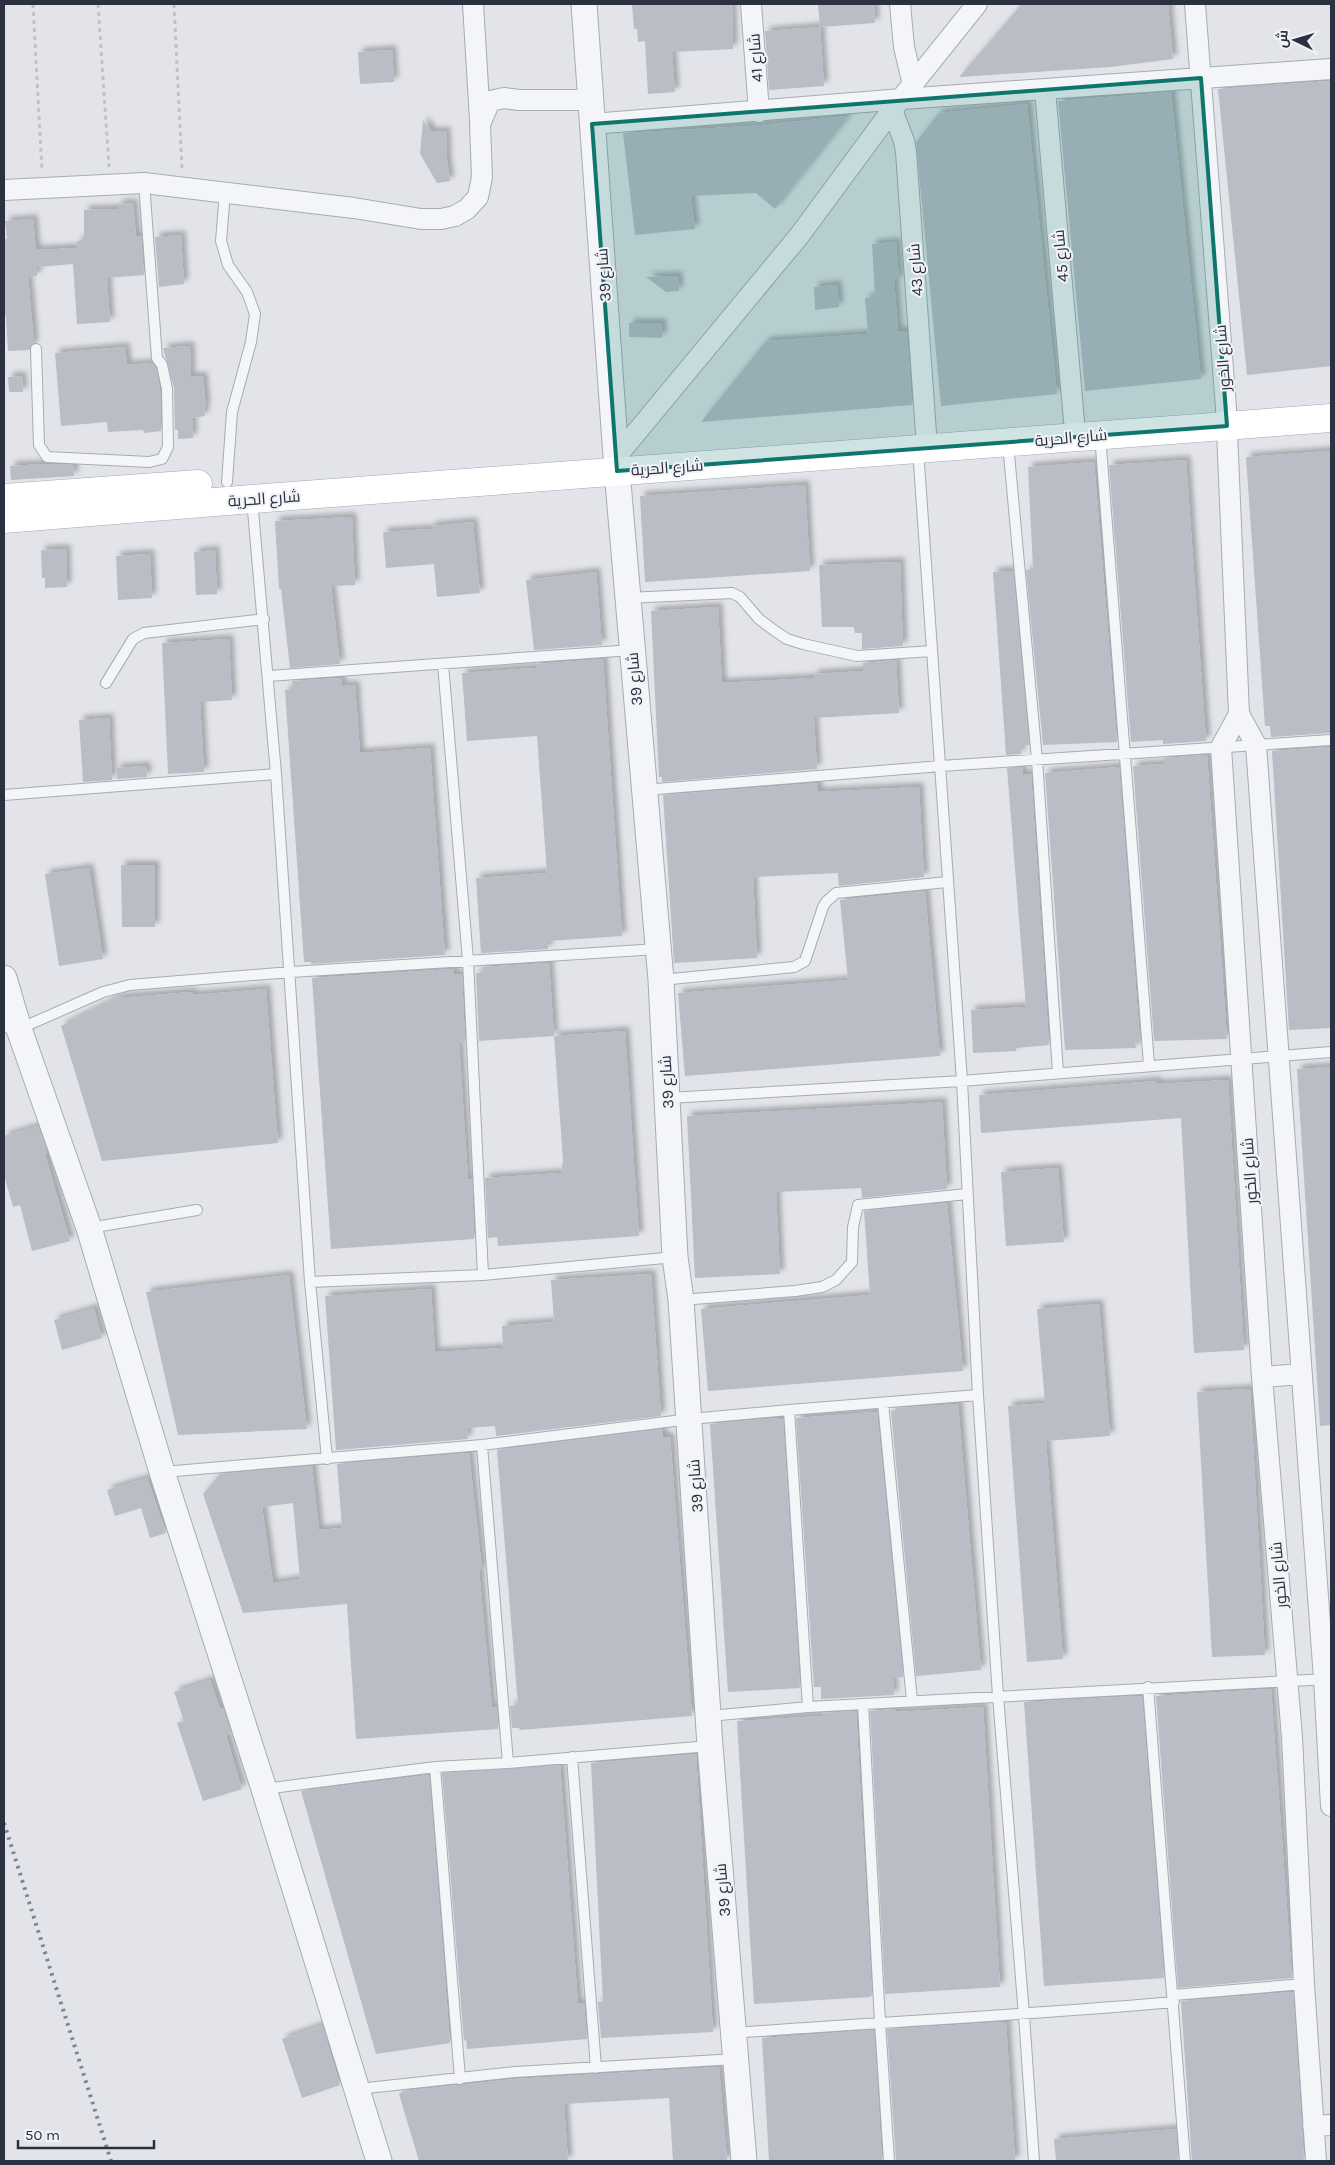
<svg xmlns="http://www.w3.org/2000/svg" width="1335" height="2165" viewBox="0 0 1335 2165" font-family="Karla,Cairo,sans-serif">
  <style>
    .building { fill: #babdc6; fill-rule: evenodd; filter: url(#shadow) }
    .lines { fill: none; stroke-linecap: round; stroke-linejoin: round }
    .service-casing { stroke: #a7abb3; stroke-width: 12 }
    .minor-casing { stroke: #a7abb3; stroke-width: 22 }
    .tertiary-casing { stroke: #a7abb3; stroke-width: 27 }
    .primary-casing { stroke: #a2a8b4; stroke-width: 29 }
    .path { stroke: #c0c2c8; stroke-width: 3; stroke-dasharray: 4 4; stroke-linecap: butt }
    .service { stroke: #f4f5f8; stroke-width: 10 }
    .minor { stroke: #f4f5f8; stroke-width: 20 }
    .tertiary { stroke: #f4f5f8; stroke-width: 25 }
    .primary { stroke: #fff; stroke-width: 28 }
    .rail { stroke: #7d8392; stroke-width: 4; stroke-dasharray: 2.5 5; stroke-linecap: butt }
    .marked { fill: #0f766e; fill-opacity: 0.2; stroke: #0f766e; stroke-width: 4; stroke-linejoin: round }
    .labels { text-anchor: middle; stroke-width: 4; stroke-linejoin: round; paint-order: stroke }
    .street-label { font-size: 16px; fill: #2b3140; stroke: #f1f3f7 }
  </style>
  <defs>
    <filter id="shadow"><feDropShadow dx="4.5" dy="-4.5" stdDeviation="2.5" flood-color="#0004"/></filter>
  </defs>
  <rect width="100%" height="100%" fill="#e2e4e9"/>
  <path class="building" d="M650,4H732L733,49L672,52L675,92L648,94L645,41L638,42L637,29H634L632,5Z
    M818,4H874L875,23L820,27Z
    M1022,4H1168L1173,59L1110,67L959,77Z
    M820,27L824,86L769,90L765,31Z
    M392,50L394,82L360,84L358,52Z
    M1331,81V366L1247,375L1218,89Z
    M1171,92L1201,379L1085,391L1058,101Z
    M1027,104L1057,394L941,406L916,142L939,113Z
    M849,116L775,209L756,193L691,196L695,229L635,235L623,133L751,126Z
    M423,120L432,132L446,131L447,160L450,181L437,183L420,154Z
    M133,203L136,236H141L144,275L107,278L110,322L77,324L73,264L37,267V276L28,277L34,343L29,350L8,351L6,315L4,316V239H7L5,221L33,219L36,250L78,248L77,241L84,240V210L118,209V204Z
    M181,235L184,284L159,287L155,237Z
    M896,242L899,280H894L898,331H907L912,405L701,422L766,341L868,334L865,298L875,297L872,244Z
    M678,276L679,291L666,292L646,277Z
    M837,285L839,307L815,310L814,287Z
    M629,323H662V338L629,337Z
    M190,346L191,377L203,376L206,408H204L205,416L192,418L193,438L178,439V430H175L174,388L163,348Z
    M125,347L127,365L152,363L156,368L160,390L161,431L144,433L143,430L108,432L107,422L61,426L55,353Z
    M22,376L23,392H9L8,377Z
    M1331,451V733L1271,737L1270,726H1265L1246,457Z
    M1186,460L1206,741L1163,744V740L1131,742L1109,465Z
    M1094,462L1117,742L1043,745L1026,570L1033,569L1028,467Z
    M46,464L73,465L74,476L11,480L10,466Z
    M805,485L810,571L645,582L640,496Z
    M352,517L355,585L331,586L340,664L290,668L281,589H279L275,521Z
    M473,522L480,593L437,597L434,564L386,568L383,532L431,529V526Z
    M66,549L67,587L45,588V578H42L41,550Z
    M215,550L217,594L196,595L194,552Z
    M150,554L152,598L118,600L116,556Z
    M900,562L903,646L862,649V633H855L854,627H822L819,565Z
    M1013,571L1029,745L1021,746V754L1006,755L993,572Z
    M596,572L602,645L534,650L526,580Z
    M718,607L722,683L814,678V674L863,671V663L896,660L899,713L814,718L817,769L662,782V777H659L651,611Z
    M229,639L232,700L200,702L204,772L168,774L162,643Z
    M603,659L622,936L548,941V949L481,953L476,878L547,873L537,736L467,741L462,673L536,668V664Z
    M341,678L342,686L355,685L360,753L430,748L445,955L311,964V962H304L285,690L293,689L292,681Z
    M109,718L112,780L83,782L79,720Z
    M1331,747V1028L1289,1030L1272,751Z
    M1207,755L1227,1039L1154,1041L1133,766L1164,764V758Z
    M146,766L147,777L117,779L116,768Z
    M1022,767L1023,775L1031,774L1049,1045L1016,1048V1051L973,1053L971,1010L1026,1007L1007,768Z
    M1119,767L1140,1042H1135L1136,1048L1065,1050L1045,773Z
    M818,783V792L919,787L924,877L839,886L838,873L753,877L757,958L674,963L663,795Z
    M121,865H155V927H122Z
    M89,868L103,959L59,966L45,874Z
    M925,891L940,1056L685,1076L678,993L848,980L840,900Z
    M549,963L554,1036L479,1041L476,973H483L482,967Z
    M454,969V975L462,974L465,1042L459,1043L468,1179H472L474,1239L331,1249L312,978Z
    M266,989L278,1143L102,1161L61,1026L117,998L192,992L193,995Z
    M625,1031L639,1236L498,1246L497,1237L488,1238L485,1178L561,1173L563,1160L554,1036Z
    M1331,1067V1425L1320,1426L1297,1069Z
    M1228,1080L1244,1350L1194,1353L1181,1118L981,1133L979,1095L1157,1081V1084Z
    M942,1102L947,1189L862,1198L861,1188L776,1192L780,1274L695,1278L687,1116Z
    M38,1126L46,1148L47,1153L45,1154L70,1241L32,1251L20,1205L13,1207L4,1175V1136Z
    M1058,1168L1064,1242L1006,1246L1001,1172Z
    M947,1203L963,1371L708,1391L701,1309L870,1295L864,1211Z
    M651,1274L661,1416L496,1436L495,1426L467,1428L468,1439L336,1450L325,1296L431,1289L435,1352L503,1348L502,1326L554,1322L551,1280Z
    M289,1275L307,1429L178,1435L146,1292Z
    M1099,1304L1110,1436L1046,1441L1063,1659L1027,1662L1008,1406L1045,1403L1037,1309Z
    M94,1308L102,1338L62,1350L54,1320Z
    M1250,1389L1265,1655L1212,1657L1197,1392Z
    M958,1404L981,1670L916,1676L891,1411L896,1410V1408Z
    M877,1412L903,1677L893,1678L894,1695L821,1699V1687H814L796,1418Z
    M779,1418V1420L783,1419L800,1688L728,1692L710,1424Z
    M662,1429L663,1437H670L692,1716L520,1730L519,1728H512L510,1706L518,1705L497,1450Z
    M469,1453L482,1570H479L492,1708L497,1707L498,1729L356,1739L347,1604L243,1613L203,1494L220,1474L312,1466L319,1530L342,1528L337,1464ZM293,1503L300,1579L273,1583L262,1507Z
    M147,1478L166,1533L150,1538L141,1508L115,1516L107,1490Z
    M210,1680L220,1709L223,1708L231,1734L226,1735L242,1789L203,1801L177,1723L184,1721L174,1692Z
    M1271,1689L1292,1978L1178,1988L1156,1696Z
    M1137,1696L1142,1697L1164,1978L1044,1986L1024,1702Z
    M983,1707L1000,1987L885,1994L870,1711L895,1709L896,1712Z
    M856,1711L872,1995L870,1997L754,2004L737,1721L823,1716L822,1713Z
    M696,1754L713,2032L601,2038L598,2002H603L591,1763Z
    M560,1765L578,2004L584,2003L587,2039L467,2049L466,2040L464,2041L442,1773Z
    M429,1775L450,2043L376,2054L301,1791Z
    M1293,1992L1304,2161H1192L1181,2001Z
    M1006,2022L1015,2161H896L887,2029Z
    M322,2025L340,2085L302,2098L282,2039Z
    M874,2030L882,2161H769L762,2038Z
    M719,2067L727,2161H673L669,2098L564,2104L568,2161H419L399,2094L403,2091L516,2079Z
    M1176,2129L1178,2161H1056L1054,2139Z"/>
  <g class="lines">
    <g class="service-casing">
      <path id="service" d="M225,192L221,241L228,265L247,292L255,314L251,342L232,412L227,482
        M36,349L39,445L47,457L149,462L162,459L168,447L167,389L162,365L157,358L144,183
        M1100,435L1149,1065
        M1008,443L1037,760L1058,1073
        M918,449L962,1081L978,1395L998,1696L1024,2015L1034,2161
        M628,598L732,593L740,597L759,619L775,631L787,639L803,644L857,656L932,651
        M443,664L468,960L483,1275
        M268,676L632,650
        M106,683L133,639L144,633L264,619
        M276,774L310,1282L327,1459
        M644,790L941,766L1331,740
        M4,795L276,774L252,499
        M661,980L794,967L805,961L823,907L826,902L836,893L947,882
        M4,1027L19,1029L103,992L130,985L291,972L658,949
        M668,1098L962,1081L1331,1052
        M89,1228L197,1210
        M310,1282L483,1275L675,1257
        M681,1300L795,1291L822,1287L836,1280L852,1262L853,1227L858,1205L967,1194
        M883,1403L912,1701
        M789,1410L808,1707
        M482,1445L508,1763
        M163,1472L482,1445L690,1419L789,1410L978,1395
        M1148,1687L1185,2161
        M863,1704L880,2022L889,2161
        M709,1716L808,1707L1328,1679
        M572,1757L596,2068
        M435,1767L460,2079
        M264,1789L435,1767L508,1763L709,1746
        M1173,1995L1304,1984
        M734,2033C880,2022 1027,2015 1174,2002
        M358,2089L515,2072L736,2059"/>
    </g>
    <g class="minor-casing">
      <path id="minor" d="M473,4L480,120
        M751,4L759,112
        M900,4L904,47L913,85
        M1195,4L1226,408L1239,714L1256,745L1324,1679L1331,1806
        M1045,90L1074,421
        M892,110L904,141L906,152L926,433
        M592,124L902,99L1331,69
        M4,190L144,183L354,208L421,219H441L455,216L467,209L478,197L482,177L480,124L490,101L504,98L519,100H591
        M616,457L799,236L892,110L977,4
        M1239,714L1221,747L1262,1377L1292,1737L1304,1984L1316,2161
        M1262,1377L1302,1374
        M1313,2126L1331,2125"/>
    </g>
    <g class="tertiary-casing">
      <path id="tertiary" d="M584,4L617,471L661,980L675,1257L681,1300L710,1746L744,2161
        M4,978L19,1029L89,1228L162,1472L264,1789L379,2161"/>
    </g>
    <g class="primary-casing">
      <path id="primary" d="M4,498L198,484
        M4,519L252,499L1331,418"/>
    </g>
    <path class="path" d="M33,4L42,171
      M98,4L109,167
      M174,4L182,169"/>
    <use href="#service" class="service"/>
    <use href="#minor" class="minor"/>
    <use href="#tertiary" class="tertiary"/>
    <use href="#primary" class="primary"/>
    <path class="rail" d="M4,1823L111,2161"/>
  </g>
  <path class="marked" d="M1201,78L1227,426L617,471L592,124Z"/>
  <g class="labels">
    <g class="street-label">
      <text transform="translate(755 58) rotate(-94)" y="6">شارع 41</text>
      <text transform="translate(1060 256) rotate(-95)" y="6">شارع 45</text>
      <text transform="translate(915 270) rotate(-94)" y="6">شارع 43</text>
      <text transform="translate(603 275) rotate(-94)" y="6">شارع 39</text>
      <text transform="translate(1222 358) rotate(-94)" y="6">شارع الخور</text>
      <text transform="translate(1071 437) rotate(-5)" y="6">شارع الحرية</text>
      <text transform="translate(667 467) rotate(-4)" y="6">شارع الحرية</text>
      <text transform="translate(264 498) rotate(-4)" y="6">شارع الحرية</text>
      <text transform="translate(634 679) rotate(-95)" y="6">شارع 39</text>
      <text transform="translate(666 1082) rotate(-93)" y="6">شارع 39</text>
      <text transform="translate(1249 1171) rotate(-94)" y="6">شارع الخور</text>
      <text transform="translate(695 1486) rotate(-94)" y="6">شارع 39</text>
      <text transform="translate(1278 1575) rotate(-95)" y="6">شارع الخور</text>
      <text transform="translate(722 1890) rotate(-95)" y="6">شارع 39</text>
    </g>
  </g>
  <rect width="1335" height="2165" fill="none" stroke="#2b3140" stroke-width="10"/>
  <g transform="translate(1295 40) rotate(275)" stroke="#f1f3f7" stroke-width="4" paint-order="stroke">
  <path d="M0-4L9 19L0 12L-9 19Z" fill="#2b3140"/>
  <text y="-8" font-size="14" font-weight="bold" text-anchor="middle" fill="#2b3140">ش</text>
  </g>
  <path d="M18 2140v8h136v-8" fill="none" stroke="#2b3140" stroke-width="2.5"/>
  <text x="25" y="2140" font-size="15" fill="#2b3140" stroke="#f1f3f7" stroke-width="4" paint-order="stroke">50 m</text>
</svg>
